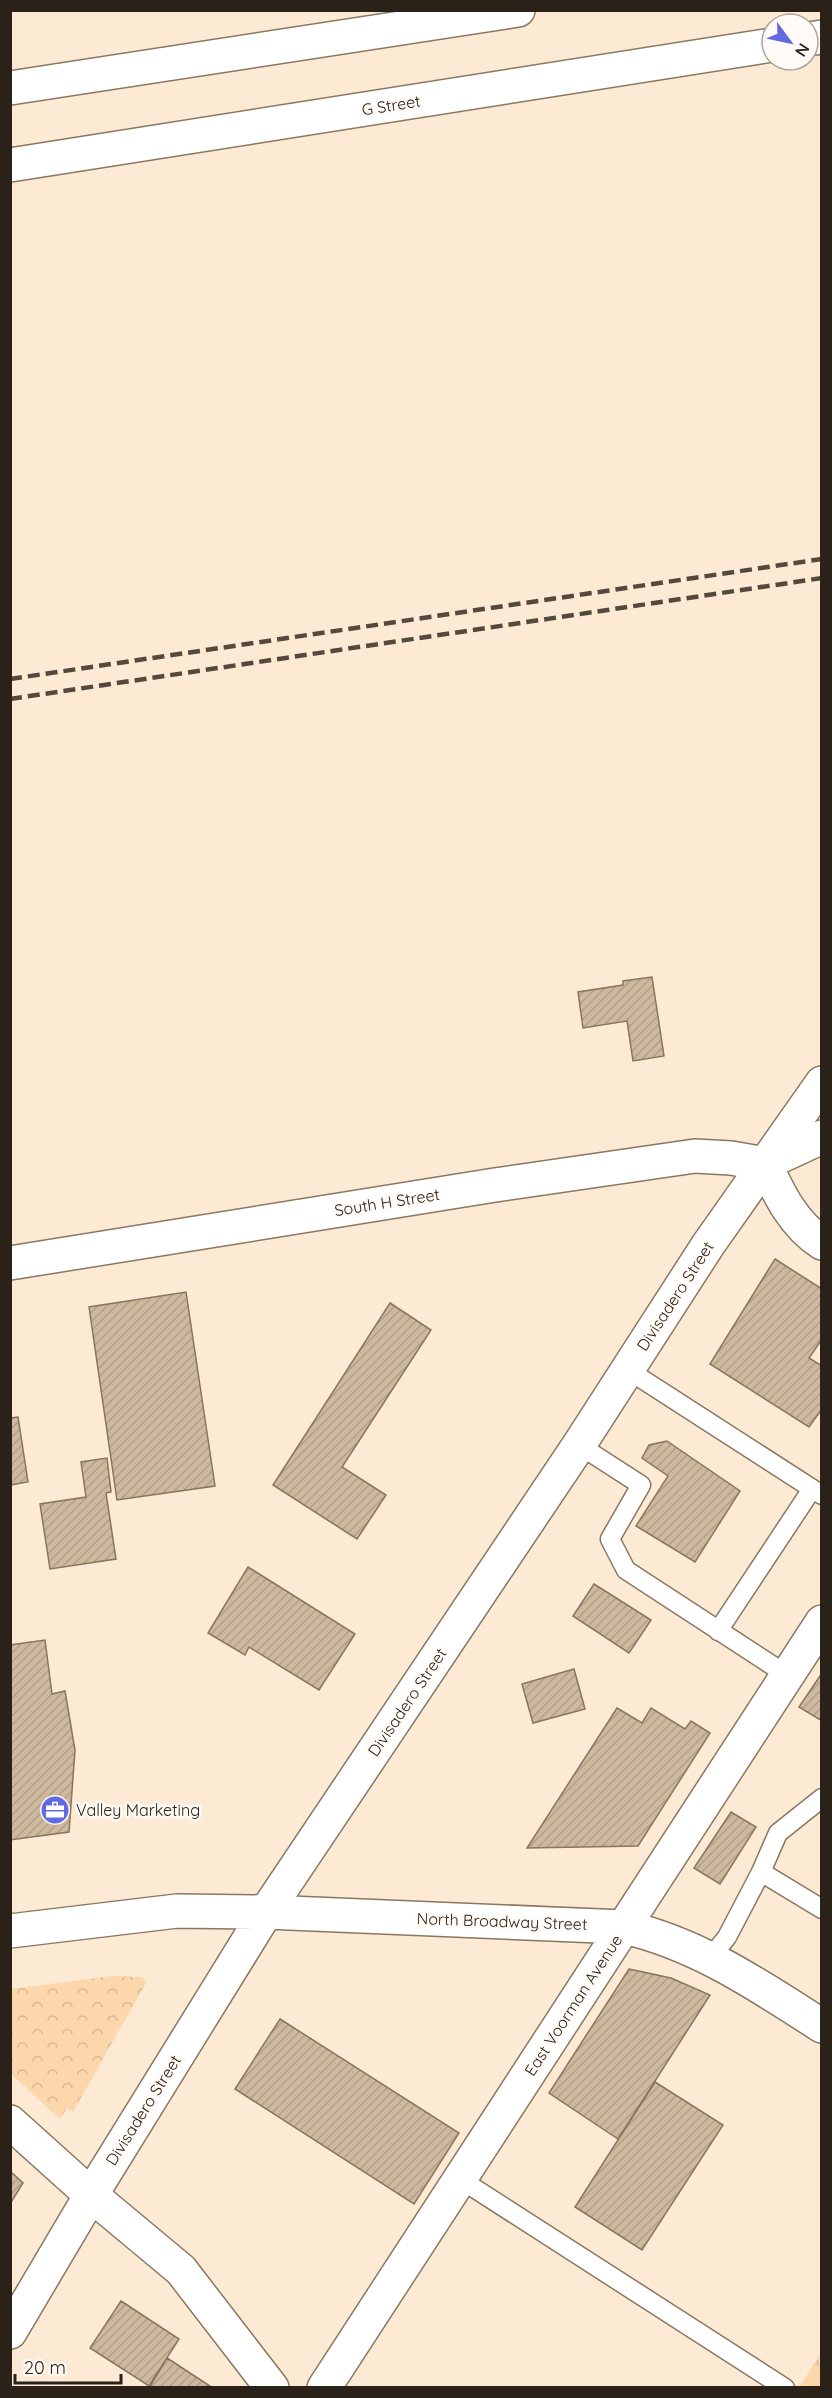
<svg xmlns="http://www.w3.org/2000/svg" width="832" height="2398" viewBox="0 0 832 2398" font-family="Quicksand,sans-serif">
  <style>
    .grass { fill: url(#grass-tufts) }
    .park { fill: url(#park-crowns) }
    .building { fill: url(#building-hatch); stroke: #89755d; stroke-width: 1.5 }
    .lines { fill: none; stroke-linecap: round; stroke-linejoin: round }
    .lane-casing { stroke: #8b775f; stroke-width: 21 }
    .street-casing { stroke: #8b775f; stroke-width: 36 }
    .secondary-casing { stroke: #8b775f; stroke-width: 36 }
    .lane { stroke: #fff; stroke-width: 18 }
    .street { stroke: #fff; stroke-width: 33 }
    .secondary { stroke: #fff; stroke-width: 33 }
    .rail { stroke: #53493d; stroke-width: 4.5; stroke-dasharray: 12 6; stroke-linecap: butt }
    .labels { text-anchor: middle; stroke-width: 5; stroke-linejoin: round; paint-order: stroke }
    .street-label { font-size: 16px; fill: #2a2218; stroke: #fffaf5 }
    .poi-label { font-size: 16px; fill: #2a2218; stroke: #fffaf5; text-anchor: start }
  </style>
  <defs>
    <pattern id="grass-tufts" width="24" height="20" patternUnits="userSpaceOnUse" patternTransform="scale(1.5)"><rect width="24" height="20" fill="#fcd7ab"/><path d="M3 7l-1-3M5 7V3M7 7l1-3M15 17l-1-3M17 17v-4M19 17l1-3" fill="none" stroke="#d8b892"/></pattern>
    <pattern id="park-crowns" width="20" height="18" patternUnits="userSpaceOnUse" patternTransform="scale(1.5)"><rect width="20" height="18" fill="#fcd7ab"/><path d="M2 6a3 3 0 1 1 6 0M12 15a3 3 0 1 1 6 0" fill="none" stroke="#d8b892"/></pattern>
    <pattern id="building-hatch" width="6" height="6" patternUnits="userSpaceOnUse" patternTransform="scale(1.5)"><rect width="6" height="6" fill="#ceb99f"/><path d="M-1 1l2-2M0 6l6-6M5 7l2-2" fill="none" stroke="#b19f88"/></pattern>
  </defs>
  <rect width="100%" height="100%" fill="#fcead5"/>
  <path class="grass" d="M821,2353V2387H802L800,2386Z"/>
  <path class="park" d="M112,1976L142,1977L146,1983L73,2112L67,2108L60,2119L11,2074V1989Z"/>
  <path class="building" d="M652,977L664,1056L633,1061L627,1021L583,1028L578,992L623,985V981Z
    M775,1259L822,1289V1339L809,1358L822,1366V1409L809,1427L710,1364Z
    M186,1292L215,1486L117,1500L89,1307Z
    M390,1303L431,1330L342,1467L386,1495L357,1539L273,1485Z
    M18,1417L28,1482L10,1485V1418Z
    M667,1441L740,1491L695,1562L636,1526L668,1476L642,1458L649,1445Z
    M107,1458L111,1492L106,1493L116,1559L50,1569L40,1504L86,1497L81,1462Z
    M248,1567L355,1634L319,1690L249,1647L245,1655L208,1633Z
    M594,1584L651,1620L629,1653L573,1616Z
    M45,1640L52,1694L65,1691L75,1750L69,1832L10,1840V1645Z
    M574,1669L585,1709L533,1723L522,1684Z
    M822,1673V1721L799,1707Z
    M617,1708L642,1723L651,1708L685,1729L691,1721L710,1733L638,1846L527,1848Z
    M731,1812L756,1827L720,1884L694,1868Z
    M629,1969L671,1978L710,1995L618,2139L549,2093Z
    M280,2019L459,2133L414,2204L235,2089Z
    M655,2082L723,2125L642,2250L575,2207Z
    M10,2171L23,2183L10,2204Z
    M121,2301L179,2339L149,2386L90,2348Z
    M167,2358L213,2388H149Z"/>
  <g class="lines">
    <g class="lane-casing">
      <path id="lane" d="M628,1370L822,1495
        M579,1445L641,1485L610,1539L626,1570L787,1675
        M718,1631L812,1489
        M761,1872L822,1909
        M711,1957L727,1937L761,1872L778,1833L822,1798
        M460,2179L785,2388"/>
    </g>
    <g class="street-casing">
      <path id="street" d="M765,1164C779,1194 793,1224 822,1243
        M266,1912L624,1927C698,1944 758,1985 822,2026
        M91,2195L181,2270L272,2388
        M324,2388L822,1622"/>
    </g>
    <g class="secondary-casing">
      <path id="secondary" d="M808,39L822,37
        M10,88L518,10
        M10,165L772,45
        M766,1163L822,1137
        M10,1263L495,1185L695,1156L731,1158L765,1164
        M10,1931L177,1911L266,1912
        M10,2122L91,2195
        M10,2332L91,2195L266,1912L579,1445L708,1245L822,1083"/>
    </g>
    <use href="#lane" class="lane"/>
    <use href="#street" class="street"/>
    <use href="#secondary" class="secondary"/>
    <path class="rail" d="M10,679L822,559
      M10,699L822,578"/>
  </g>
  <defs>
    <g id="office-disc" transform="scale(1.5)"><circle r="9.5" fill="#6269e1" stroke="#fffaf5"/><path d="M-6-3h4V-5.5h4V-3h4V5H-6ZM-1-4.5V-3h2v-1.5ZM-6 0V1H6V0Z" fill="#fff"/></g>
  </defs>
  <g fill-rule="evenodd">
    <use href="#office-disc" x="55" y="1810"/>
  </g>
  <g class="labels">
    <g class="street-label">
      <text transform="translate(391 105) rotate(-9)" y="6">G Street</text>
      <text transform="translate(387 1202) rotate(-9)" y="6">South H Street</text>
      <text transform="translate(675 1296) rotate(-57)" y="6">Divisadero Street</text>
      <text transform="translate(407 1702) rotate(-56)" y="6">Divisadero Street</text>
      <text transform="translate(502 1921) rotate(2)" y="6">North Broadway Street</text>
      <text transform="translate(573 2005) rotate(-57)" y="6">East Voorman Avenue</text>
      <text transform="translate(143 2110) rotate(-58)" y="6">Divisadero Street</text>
    </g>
    <g class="poi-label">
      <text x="76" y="1816">Valley Marketing</text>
    </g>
  </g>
  <rect width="832" height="2398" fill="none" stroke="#2a2218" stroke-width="24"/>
  <g transform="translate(790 42) rotate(123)"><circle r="28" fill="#fffaf5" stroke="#aaa49d" stroke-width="1.5"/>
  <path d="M0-4.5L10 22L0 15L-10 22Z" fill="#6269e1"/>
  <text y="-9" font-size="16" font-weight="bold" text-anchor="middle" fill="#2a2218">N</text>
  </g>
  <path d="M15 2374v9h106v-9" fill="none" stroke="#2a2218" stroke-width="3"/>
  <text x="24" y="2374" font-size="18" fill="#2a2218" stroke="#fffaf5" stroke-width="4.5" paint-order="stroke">20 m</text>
</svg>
